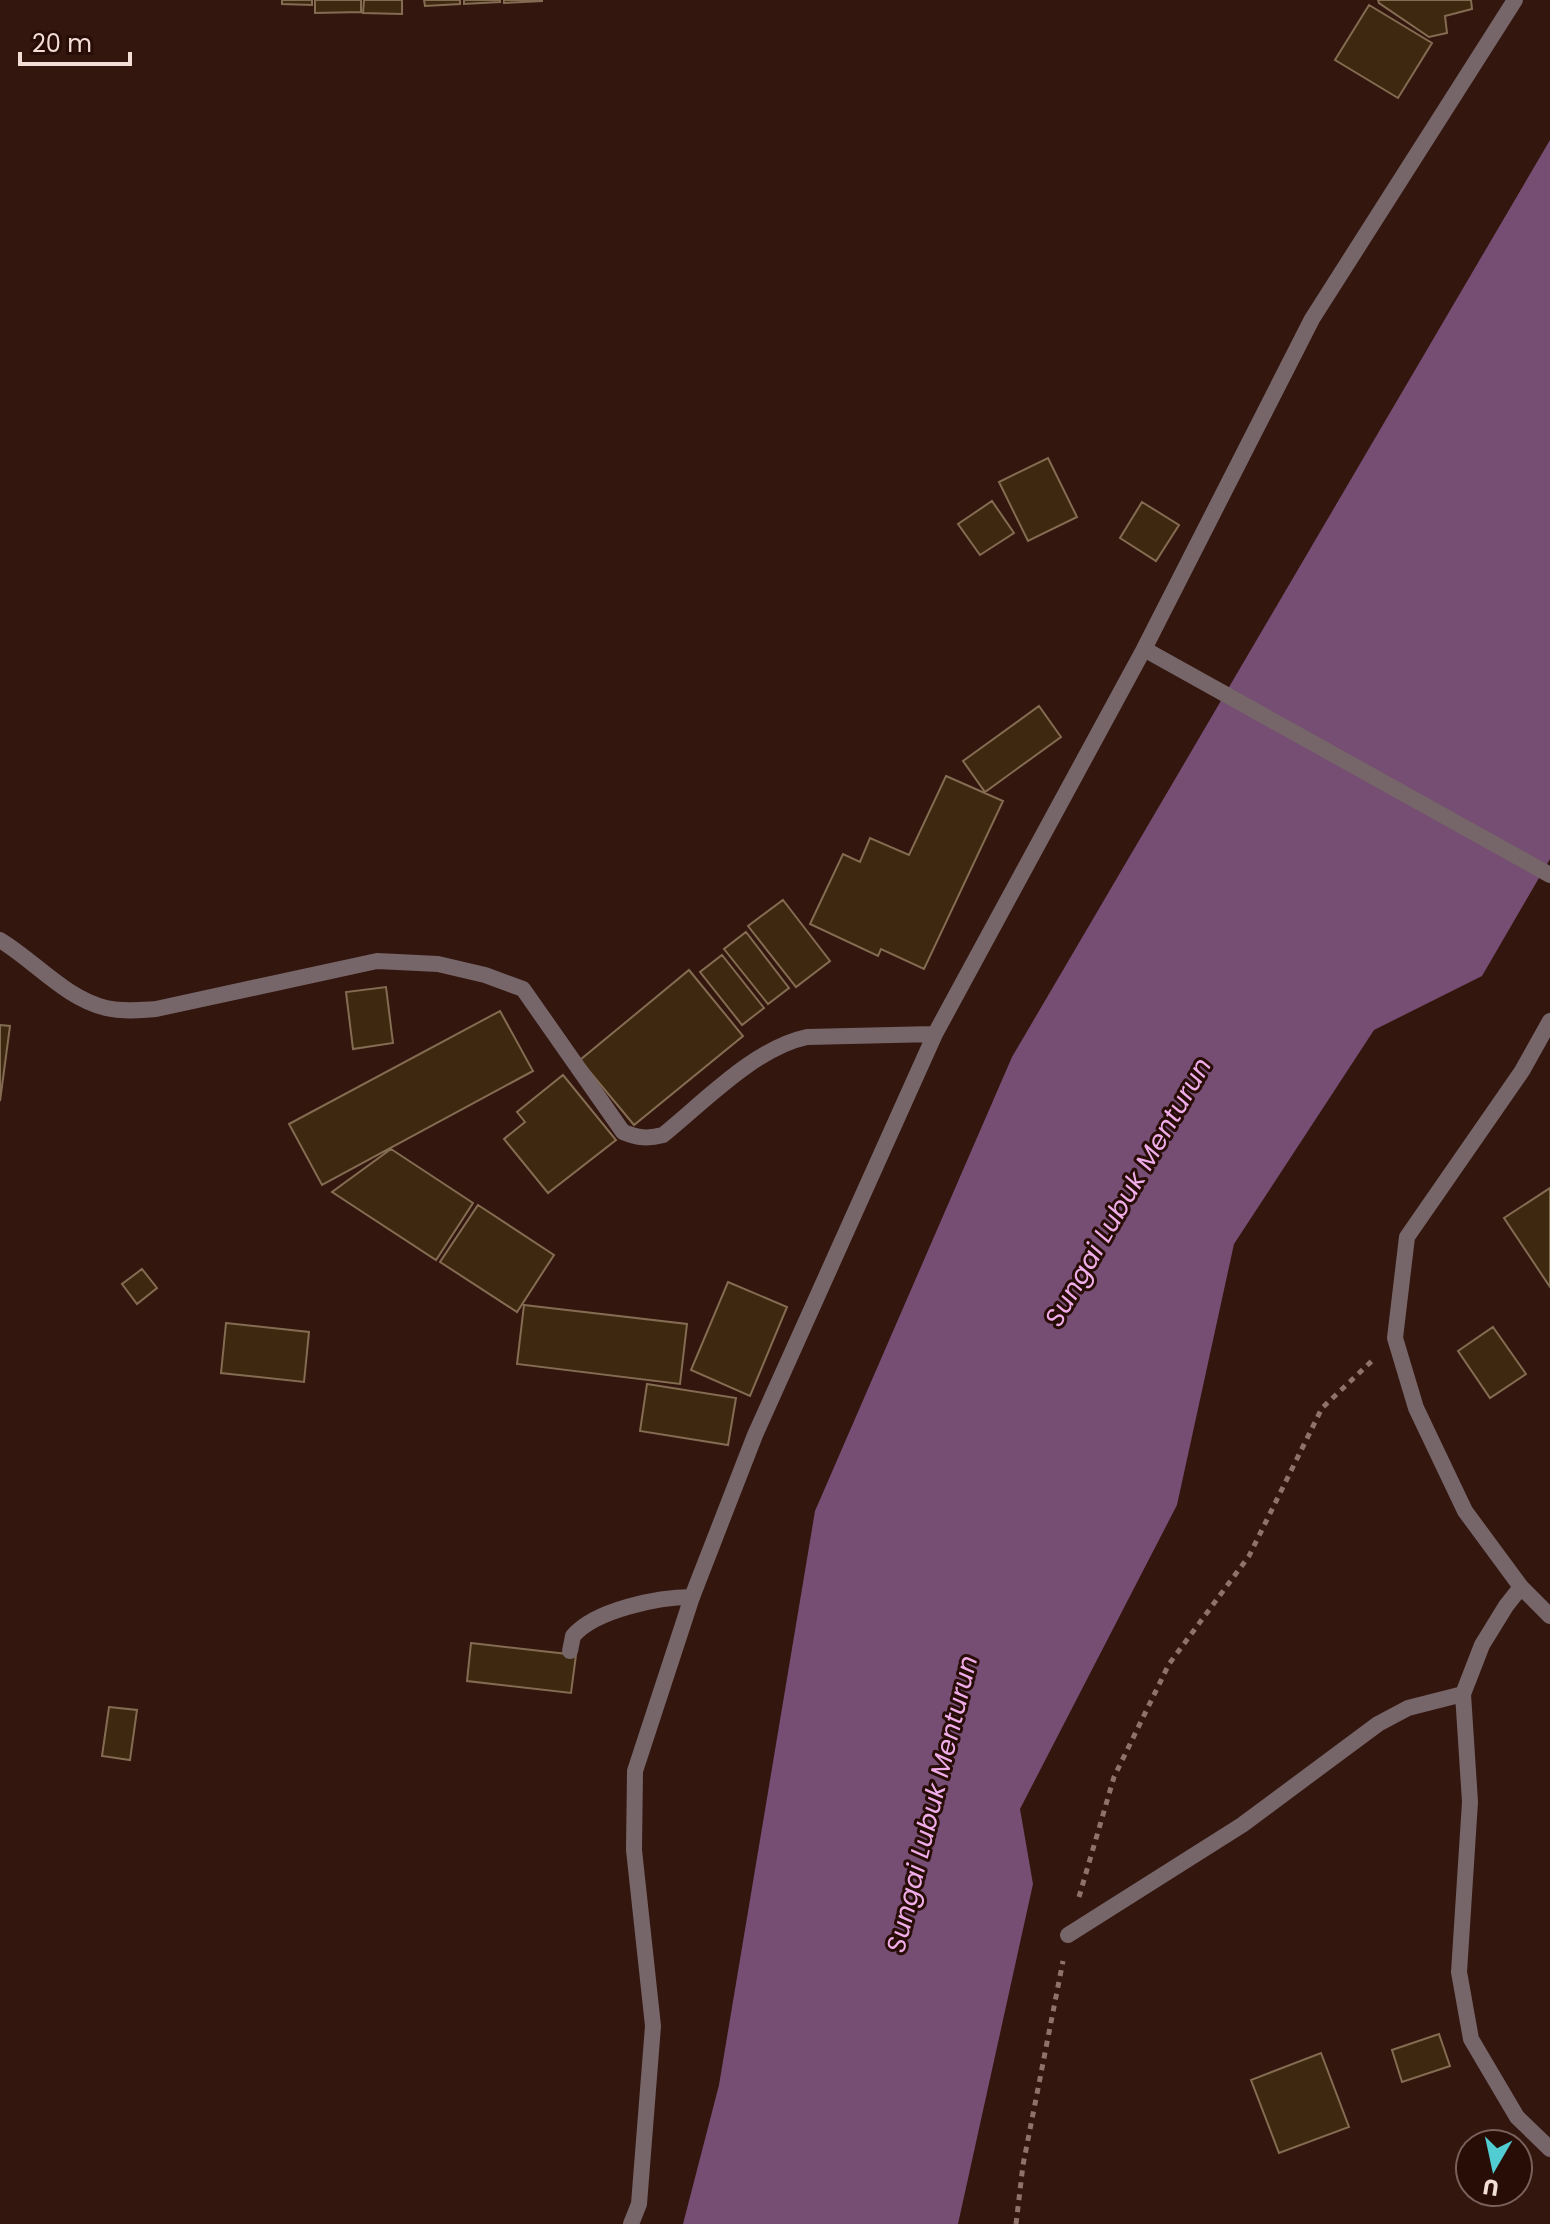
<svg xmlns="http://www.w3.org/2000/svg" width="1550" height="2224" viewBox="0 0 1550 2224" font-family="Poppins,sans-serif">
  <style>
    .water { fill: #764d73 }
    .building { fill: #3e2910; stroke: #846c52; stroke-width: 2 }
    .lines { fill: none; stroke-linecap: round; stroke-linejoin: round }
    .path { stroke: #8d736c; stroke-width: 5; stroke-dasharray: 6 6; stroke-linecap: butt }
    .lane { stroke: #766569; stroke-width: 16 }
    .street { stroke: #766569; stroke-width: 16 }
    .labels { text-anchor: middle; stroke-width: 6; stroke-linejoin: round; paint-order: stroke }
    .water-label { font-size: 26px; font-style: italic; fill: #efade9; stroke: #280c06 }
  </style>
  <rect width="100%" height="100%" fill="#33160e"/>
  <path class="water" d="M1550,140V859L1482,976L1374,1030L1234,1244L1177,1505L1020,1809L1033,1884L958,2224H683L719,2085L815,1511L1012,1057Z"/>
  <path class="building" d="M282,0H312V5L282,4Z
    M315,0H361V12L315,13Z
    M364,0H402V14L363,13Z
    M424,0H460V4L425,6Z
    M464,0H500V2L464,4Z
    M504,0H542V1L504,3Z
    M1378,0H1471L1472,9L1445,16L1447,33L1429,37L1379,3Z
    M1369,5L1432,43L1398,98L1335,60Z
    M1048,458L1077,517L1028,541L999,482Z
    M992,501L1014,533L980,555L958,524Z
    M1142,502L1179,525L1156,561L1120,538Z
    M1039,706L1061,737L985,792L963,761Z
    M946,776L1003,801L924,969L881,949L878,956L810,924L843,854L860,862L870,838L909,855Z
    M783,900L830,961L796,987L748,926Z
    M746,932L789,988L768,1004L724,949Z
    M722,955L764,1008L742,1025L700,972Z
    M689,970L743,1036L634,1125L580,1060Z
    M386,987L393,1043L353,1049L346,992Z
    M500,1011L533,1071L322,1185L289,1124Z
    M0,1025L10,1026L0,1101Z
    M563,1075L616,1140L548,1193L504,1139L525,1122L517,1112Z
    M391,1149L473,1203L436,1260L332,1192Z
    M1550,1188V1287L1504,1218Z
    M478,1205L554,1255L517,1312L440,1262Z
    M142,1269L157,1288L137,1304L122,1284Z
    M728,1282L787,1307L750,1396L691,1370Z
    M524,1305L687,1324L680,1384L517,1364Z
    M226,1323L309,1332L304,1382L221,1373Z
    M1493,1327L1526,1374L1490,1398L1458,1351Z
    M647,1384L736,1398L728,1445L640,1431Z
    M471,1643L576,1655L571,1693L467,1681Z
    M109,1707L137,1710L130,1760L102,1756Z
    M1439,2034L1450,2066L1402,2082L1392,2050Z
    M1321,2053L1349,2127L1279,2153L1251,2080Z"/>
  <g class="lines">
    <path class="path" d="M1079,1897L1114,1777L1169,1664L1249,1556L1322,1408L1374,1359
      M1016,2224L1023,2165L1063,1961"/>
    <path class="lane" d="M570,1651L573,1636C595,1610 658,1597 692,1597"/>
    <path class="street" d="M1144,649L1550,875
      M0,940C35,961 65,998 106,1008C123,1012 140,1010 156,1009L377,961L438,964L485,975L523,989L623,1132C638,1138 648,1139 663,1135C705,1101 755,1048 807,1037L935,1034
      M1550,1021L1522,1071L1407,1237L1395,1338L1416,1408L1465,1511L1521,1587L1550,1616
      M1521,1587L1506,1606L1482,1645L1463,1694L1470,1802L1459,1972L1471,2039L1517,2117L1550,2149
      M1068,1935L1242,1825L1378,1724L1408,1708L1463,1694
      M631,2224L639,2204L653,2026L634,1850L635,1771L692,1597L755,1435L935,1034L1144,649L1312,319L1515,0"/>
  </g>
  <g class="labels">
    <g class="water-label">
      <text transform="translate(1128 1192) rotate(-60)" y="9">Sungai Lubuk Menturun</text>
      <text transform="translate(932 1804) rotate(-76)" y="9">Sungai Lubuk Menturun</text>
    </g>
  </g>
  <g transform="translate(1494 2168) rotate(189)"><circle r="38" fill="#280c06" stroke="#79605a" stroke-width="2"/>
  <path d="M0-6L14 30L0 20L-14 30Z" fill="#51ccd2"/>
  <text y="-12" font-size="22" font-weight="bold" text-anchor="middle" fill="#f2ddd7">U</text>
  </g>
  <path d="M20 52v12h110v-12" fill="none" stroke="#f2ddd7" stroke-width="4"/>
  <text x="32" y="52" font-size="24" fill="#f2ddd7" stroke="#280c06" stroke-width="6" paint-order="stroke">20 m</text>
</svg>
